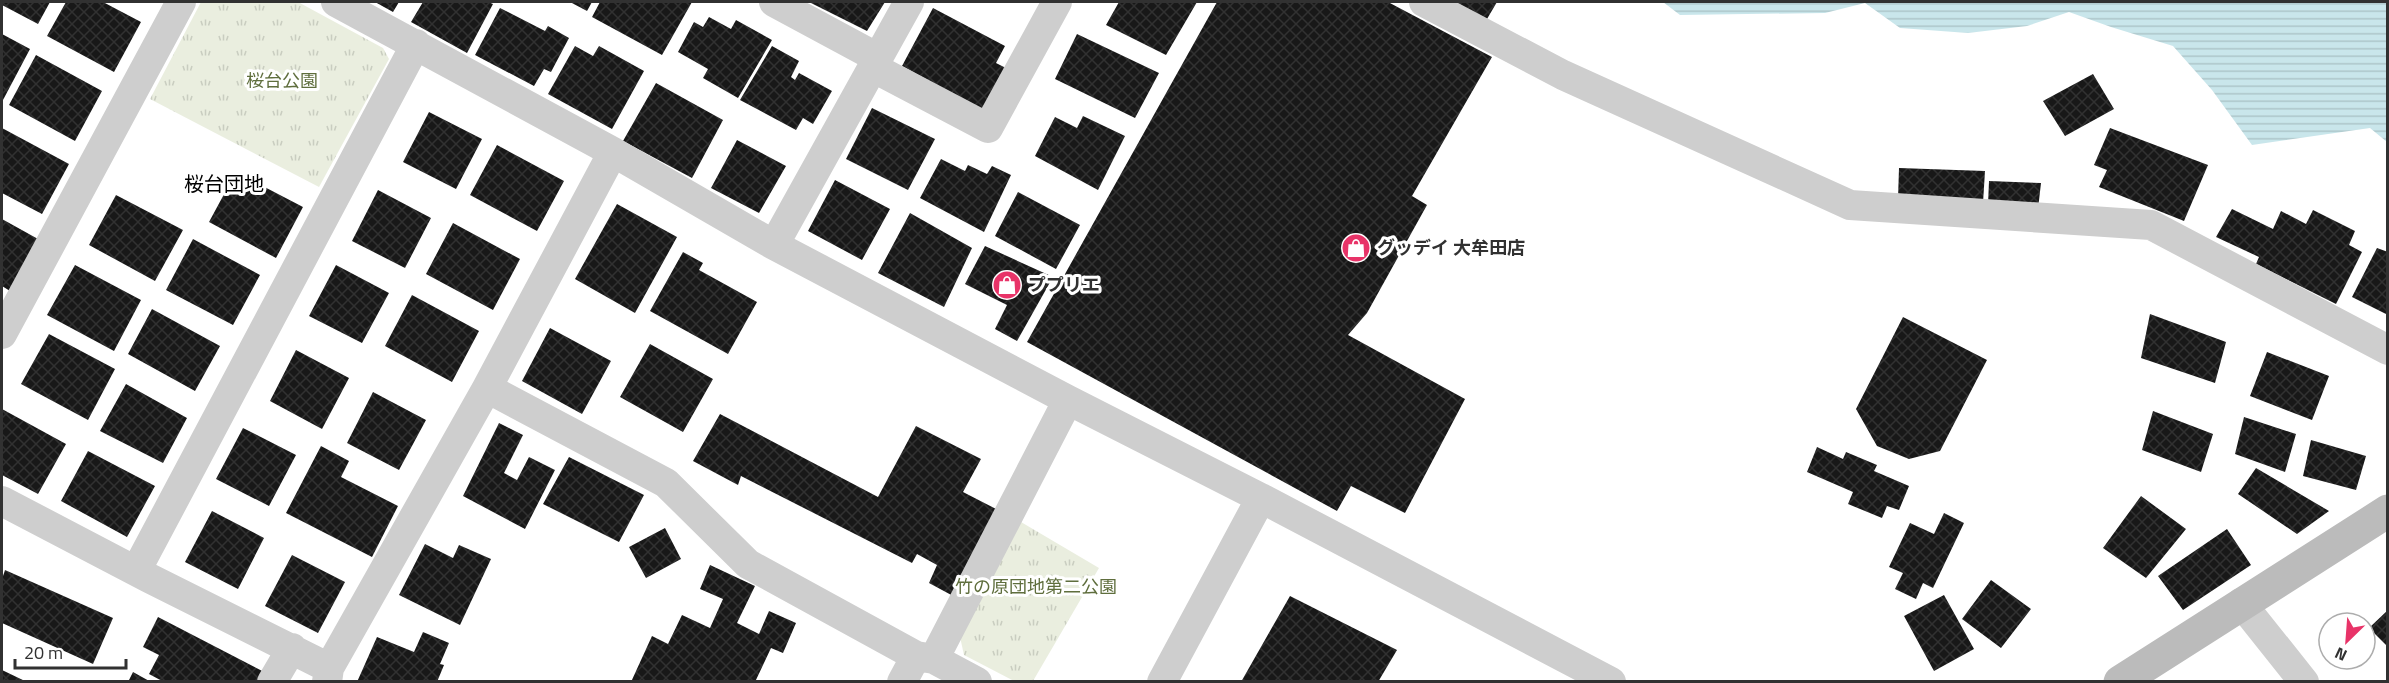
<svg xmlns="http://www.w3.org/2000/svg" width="2389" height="683" viewBox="0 0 2389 683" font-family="'Titillium Web','Noto Sans JP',sans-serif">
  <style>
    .park { fill: url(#park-tufts) }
    .water { fill: url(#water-rules) }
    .building { fill: url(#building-cross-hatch) }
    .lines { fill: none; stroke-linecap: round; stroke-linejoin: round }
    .street { stroke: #cecece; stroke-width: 30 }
    .secondary { stroke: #bbb; stroke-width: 33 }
    .labels { text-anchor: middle; stroke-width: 6; stroke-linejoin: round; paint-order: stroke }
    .park-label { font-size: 18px; fill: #5f6e3d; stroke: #fff }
    .poi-label { font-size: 18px; font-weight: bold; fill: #313131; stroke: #fff; text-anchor: start }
    .neighbourhood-label { font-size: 20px; fill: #000; stroke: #fff }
  </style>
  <defs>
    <pattern id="park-tufts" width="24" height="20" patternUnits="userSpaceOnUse" patternTransform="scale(1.5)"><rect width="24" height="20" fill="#eaeedf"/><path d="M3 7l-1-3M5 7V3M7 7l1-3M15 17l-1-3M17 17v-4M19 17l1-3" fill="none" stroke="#c9cdc0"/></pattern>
    <pattern id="water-rules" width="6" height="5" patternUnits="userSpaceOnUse" patternTransform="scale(1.5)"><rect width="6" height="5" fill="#c9e6eb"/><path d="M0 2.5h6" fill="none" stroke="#adc6ca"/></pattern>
    <pattern id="building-cross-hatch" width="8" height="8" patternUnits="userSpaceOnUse" patternTransform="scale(1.5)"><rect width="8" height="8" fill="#181818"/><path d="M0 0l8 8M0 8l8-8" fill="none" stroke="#313131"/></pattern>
  </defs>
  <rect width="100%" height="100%" fill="#fff"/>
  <path class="park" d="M201,2H298L383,48L389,59L319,187L150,99Z
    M1021,522L1099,568L1033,681H1014L964,655L960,637Z"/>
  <path class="water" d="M1663,2H2387V142L2370,128L2252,145L2212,90L2173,46L2111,27L2069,12L2027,26L1968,33L1900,28L1865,3L1825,13L1680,15Z"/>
  <path class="building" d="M2,2H50L38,24L2,5Z
    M66,2H103L141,22L114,72L47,36Z
    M375,2H399L393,12Z
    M423,2H488L493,4L467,53L411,22Z
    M570,2H592L587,11Z
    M600,2H692L662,55L592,17Z
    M809,2H885L867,31Z
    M1119,2H1197L1166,55L1106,25Z
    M1217,2H1388L1492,57L1412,196L1427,205L1367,313L1348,335L1465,399L1405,513L1351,486L1337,511L1027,342Z
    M1453,2H1497L1487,19Z
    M500,8L545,31L548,26L569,38L551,72L544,69L534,86L475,55Z
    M933,8L1005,46L996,63L1008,69L984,111L902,66Z
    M709,17L731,29L736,20L772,40L738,98L703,78L708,69L678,52L694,22L703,27Z
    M2,34L30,49L3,100L2,99Z
    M1077,34L1159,73L1135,118L1055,79Z
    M575,46L593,56L599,46L644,71L612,129L548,94Z
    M772,46L799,61L791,77L795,80L799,73L832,91L813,124L803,118L796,130L740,100Z
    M36,55L102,91L75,141L9,105Z
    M2093,74L2114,109L2065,136L2043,101Z
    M656,83L723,120L692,178L623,141Z
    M872,108L935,139L908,190L846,159Z
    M429,112L482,139L456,189L403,162Z
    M1083,116L1125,136L1098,190L1035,156L1055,117L1077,128Z
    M2,128L69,164L42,214L2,193Z
    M2110,128L2208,165L2184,221L2099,187L2107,170L2094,165Z
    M737,140L786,166L759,213L711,188Z
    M497,145L564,181L537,231L470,195Z
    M941,159L965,171L968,165L987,174L992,166L1011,175L984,232L920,198Z
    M1899,168L1985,171L1983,203L1898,199Z
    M236,172L303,207L276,258L209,222Z
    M835,180L890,209L862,260L808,231Z
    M1989,181L2041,183L2038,209L1988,205Z
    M378,190L431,218L405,268L352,241Z
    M1018,192L1080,225L1056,269L995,236Z
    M116,195L183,230L155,281L89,245Z
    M617,204L677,237L635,313L575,279Z
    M2232,209L2273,229L2281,211L2306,224L2313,210L2355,231L2349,245L2362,252L2336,304L2256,264L2259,257L2216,237Z
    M910,213L972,248L944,307L878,273Z
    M2,219L38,239L10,291L2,286Z
    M453,223L520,259L493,310L426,274Z
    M193,239L260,275L233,325L166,290Z
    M985,246L1053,277L1017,341L995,329L1007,305L965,284Z
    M2377,248L2388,252V315L2352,297Z
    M683,252L703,263L699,270L757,302L728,354L650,311Z
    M75,265L141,300L114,351L47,315Z
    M336,265L389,293L362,343L309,316Z
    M412,295L479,331L452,382L385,346Z
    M152,309L220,346L195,391L128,354Z
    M2150,314L2226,342L2215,383L2141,358Z
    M1903,317L1987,360L1940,451L1909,459L1877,446L1856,409Z
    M550,328L611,361L582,414L522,381Z
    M49,334L115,369L88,420L21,384Z
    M650,344L713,379L683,432L620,397Z
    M296,350L349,378L322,429L270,401Z
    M2267,352L2329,376L2312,420L2250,396Z
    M126,384L187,418L163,463L100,431Z
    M373,392L426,420L399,470L347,443Z
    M2,409L66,444L38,494L2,475Z
    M2153,411L2213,434L2201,472L2142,450Z
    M720,414L878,497L916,426L981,459L963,492L1000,511L955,597L929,583L937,565L917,554L912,563L741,476L738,485L693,461Z
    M2244,417L2296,434L2285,472L2235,454Z
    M499,423L523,435L504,473L517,480L529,457L555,470L525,529L463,496Z
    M243,428L296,455L269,506L216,479Z
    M2311,440L2366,456L2356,490L2303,476Z
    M321,446L349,461L341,477L398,506L372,557L286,513Z
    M1817,447L1843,459L1846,452L1877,465L1874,471L1909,486L1899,510L1887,506L1882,518L1848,504L1853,492L1807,472Z
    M88,451L155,486L127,537L61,501Z
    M569,457L644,495L619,542L543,504Z
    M2256,468L2329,511L2297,534L2238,494Z
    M2141,496L2186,529L2146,578L2103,548Z
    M212,511L264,538L238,589L185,562Z
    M1944,513L1964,523L1933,588L1923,583L1916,599L1895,589L1903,573L1889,567L1910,523L1934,534Z
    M665,528L681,559L646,578L629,547Z
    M2227,529L2251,565L2183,610L2158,576Z
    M425,544L453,558L459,545L491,559L460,625L399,595Z
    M292,555L345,582L318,633L265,606Z
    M710,565L755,586L737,623L759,634L769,611L796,623L783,653L771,648L755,682H631L652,636L668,644L682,615L710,628L723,599L700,589Z
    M5,570L113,618L93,664L2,623V579Z
    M1991,580L2031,609L2001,648L1962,619Z
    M1944,595L1974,649L1934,671L1904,616Z
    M1290,596L1397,650L1378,682H1241Z
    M2388,610V647L2369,628Z
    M158,617L268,674L264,682H164L149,674L159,655L143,647Z
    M423,632L449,643L440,664L444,665L437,682H357L377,637L414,652Z
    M2,670L27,682H2Z
    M133,672L151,682H128Z"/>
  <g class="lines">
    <path class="street" d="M336,2L613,152L774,245L1068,400L1261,498L1611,682
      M774,2L878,58
      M1424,2L1563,75L1850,205L2151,225L2388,350
      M872,67L988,128L1057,2
      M774,245L909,2
      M2,334L181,2
      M487,388L666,483L748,564L916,656L934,659L1068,400
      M2,501L149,578L329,668
      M136,571L416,44
      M2241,603L2304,682
      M934,659L977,682
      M272,682L292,648
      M327,682L329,668L487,388L613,152
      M902,682L916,656
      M1162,682L1261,498"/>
    <path class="secondary" d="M2120,682L2388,511"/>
  </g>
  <defs>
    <g id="shop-disc" transform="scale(1.5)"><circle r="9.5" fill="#e83368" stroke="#fff"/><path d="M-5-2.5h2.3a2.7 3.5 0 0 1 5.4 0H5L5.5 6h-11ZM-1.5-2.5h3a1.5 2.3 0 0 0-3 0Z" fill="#fff"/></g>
  </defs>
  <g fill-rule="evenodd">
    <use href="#shop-disc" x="1356" y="248"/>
    <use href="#shop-disc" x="1007" y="285"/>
  </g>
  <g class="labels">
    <g class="park-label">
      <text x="282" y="87">桜台公園</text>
      <text x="1036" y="593">竹の原団地第二公園</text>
    </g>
    <g class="poi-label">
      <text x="1377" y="254">グッデイ 大牟田店</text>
      <text x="1028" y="291">ププリエ</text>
    </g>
    <g class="neighbourhood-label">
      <text x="224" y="191">桜台団地</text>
    </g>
  </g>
  <rect width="2389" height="683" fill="none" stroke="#313131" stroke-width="6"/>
  <g transform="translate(2347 641) rotate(205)"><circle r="28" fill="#ffffff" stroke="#adadad" stroke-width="1.5"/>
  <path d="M0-4.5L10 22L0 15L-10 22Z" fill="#e83368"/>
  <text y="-9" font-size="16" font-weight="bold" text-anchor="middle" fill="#313131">N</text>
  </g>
  <path d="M15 659v9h111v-9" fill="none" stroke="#313131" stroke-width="3"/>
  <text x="24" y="659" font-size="18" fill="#313131" stroke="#ffffff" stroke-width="4.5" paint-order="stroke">20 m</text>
</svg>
